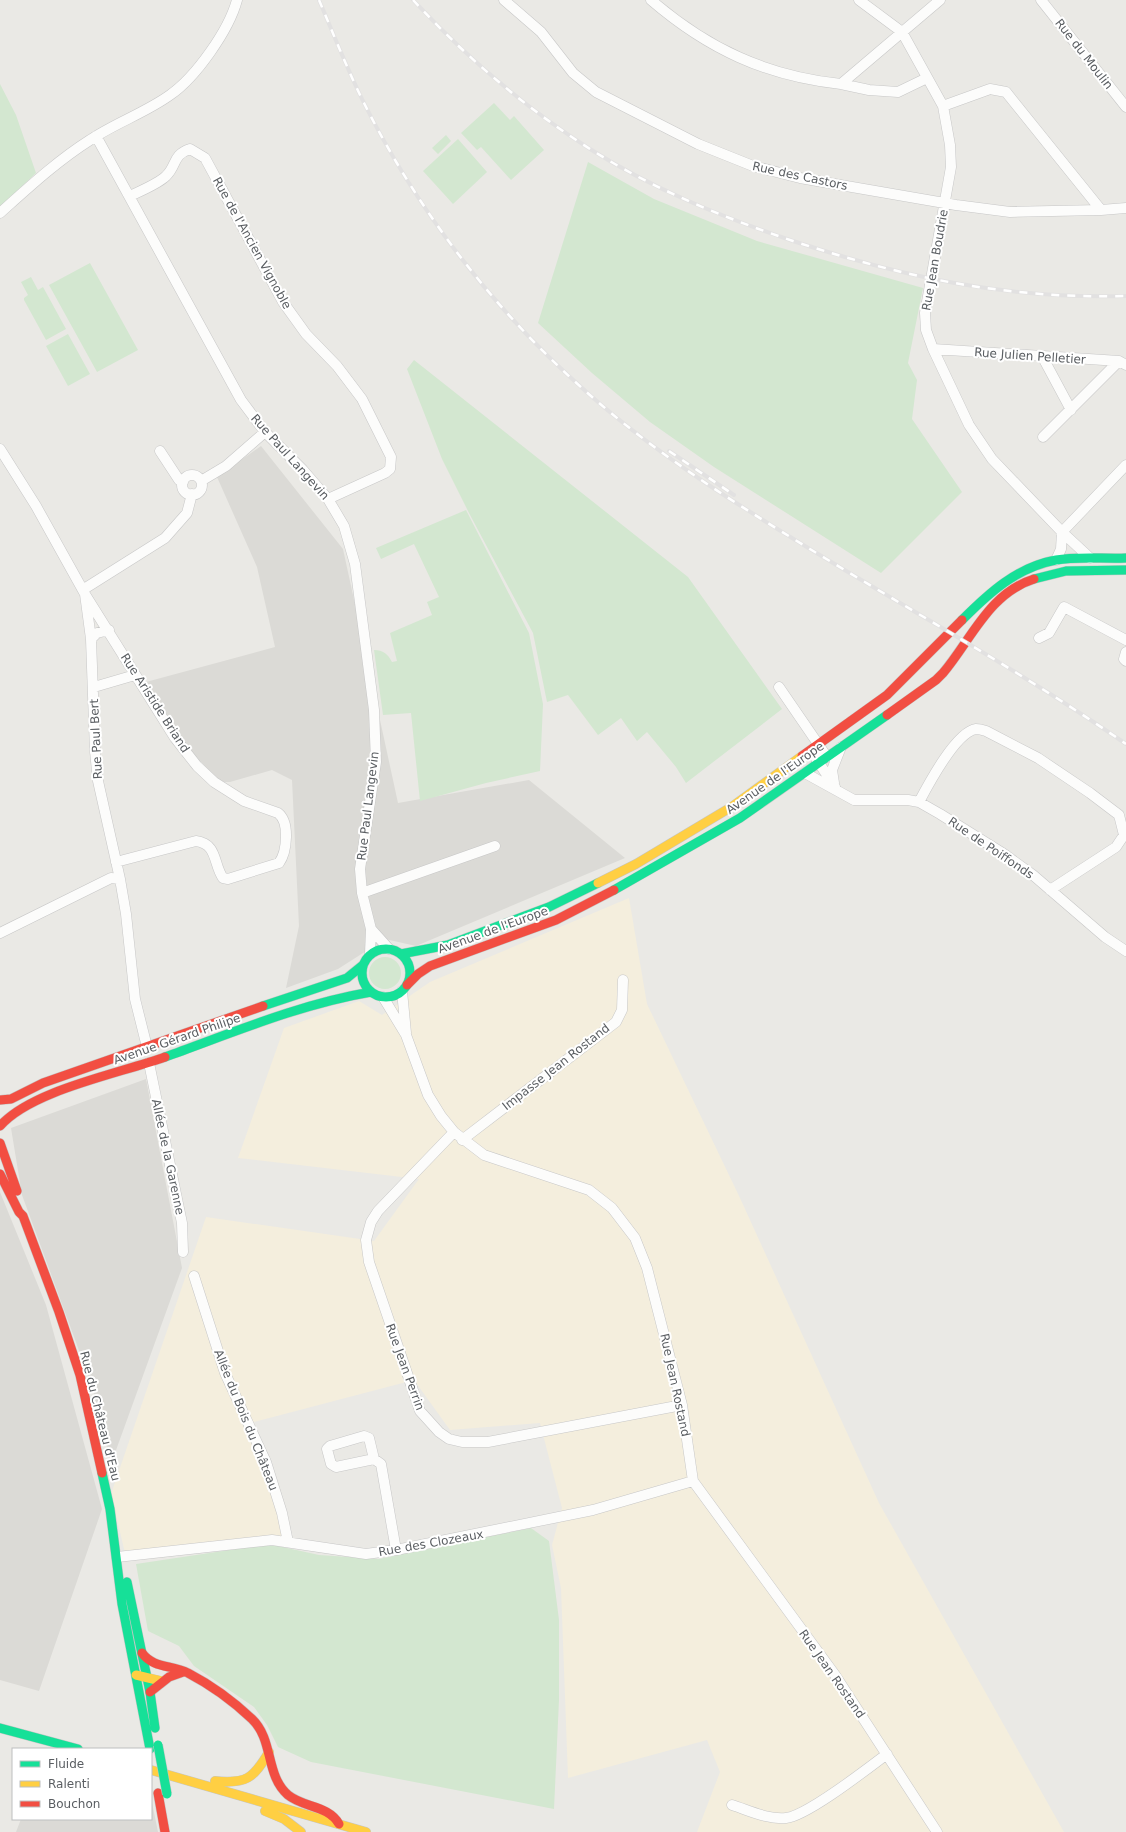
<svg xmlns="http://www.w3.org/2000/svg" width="1126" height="1832" viewBox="0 0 1126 1832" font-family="'DejaVu Sans',sans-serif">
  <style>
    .commercial { fill: #f4eedd }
    .industrial { fill: #dbdad6 }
    .green { fill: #d3e7d0 }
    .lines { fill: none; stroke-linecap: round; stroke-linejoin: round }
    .street-casing { stroke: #c7c7c7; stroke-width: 11 }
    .fast-casing { stroke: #c5c6c5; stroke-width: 10 }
    .slow-casing { stroke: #c5c6c5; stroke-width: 10 }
    .jam-casing { stroke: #c5c6c5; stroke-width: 10 }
    .street { stroke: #fcfcfb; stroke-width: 10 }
    .fast { stroke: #16e098; stroke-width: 9 }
    .slow { stroke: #ffcf43; stroke-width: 9 }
    .jam { stroke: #f24e42; stroke-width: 9 }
    .rail-casing { stroke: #e2e1e1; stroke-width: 4 }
    .rail { stroke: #fff; stroke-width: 2.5; stroke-dasharray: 8; stroke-linecap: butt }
    .fast-bridge-casing { stroke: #c5c6c5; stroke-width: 10; stroke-linecap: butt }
    .fast-bridge { stroke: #16e098; stroke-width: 9 }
    .labels { text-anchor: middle; stroke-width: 4; stroke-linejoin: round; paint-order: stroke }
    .street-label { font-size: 12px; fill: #5a5e62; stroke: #fff }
  </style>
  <rect width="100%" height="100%" fill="#eae9e5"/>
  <path class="commercial" d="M629,898L647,1004L740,1198L879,1503L1064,1832H697L720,1772L707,1740L568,1778L561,1588L552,1545L562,1508L540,1423L450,1430L414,1380L254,1422L291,1541L125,1553L111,1494L206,1217L374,1241L419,1179L238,1158L284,1028L359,1001L382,1015L430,982Z"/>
  <path class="industrial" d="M261,446L343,549L398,803L529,780L625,858L416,946L385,939L338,969L286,988L299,926L292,780L272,770L230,782H224L215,777L180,739L146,682L275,647L257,567L217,477Z
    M146,1079L182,1268L111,1464L92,1386L22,1195L11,1128Z
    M0,1192L46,1305L102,1509L39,1691L0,1680Z
    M151,1798L158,1832H16L21,1819H151Z"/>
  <path class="green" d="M0,84L16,115L36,173L0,207Z
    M494,103L510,120L514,116L544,150L511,180L481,147L477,150L461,133Z
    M446,135L451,141L438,154L432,148Z
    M458,139L487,172L453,204L423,171Z
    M588,162L654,199L757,241L923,288L908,363L917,380L912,419L962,492L881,573L714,467L650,422L592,373L538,323Z
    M90,263L138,350L97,372L49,285Z
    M31,277L38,290L43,287L66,329L46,340L24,300V298L28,295L21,282Z
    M68,334L90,374L68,386L46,346Z
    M414,360L688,577L782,709L686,783L676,767L647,732L637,741L621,718L598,735L568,695L547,702L533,633L469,513L442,459L407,369Z
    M466,510L529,633L543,704L540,771L486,783L420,801L411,713L383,715L374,650C383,650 388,654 392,662L397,661L390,633L432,615L427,602L439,597L414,544L381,559L376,548Z
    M369 973a16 16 0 1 1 32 0a16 16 0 1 1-32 0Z
    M531,1528L549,1541L559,1620V1700L554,1809L311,1762L278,1747L267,1725L254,1707L194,1666L179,1646L148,1631L136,1564L269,1544L319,1555L379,1559Z"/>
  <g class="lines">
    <g class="street-casing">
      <path id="street" d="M504,0L541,32L573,73L596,92L698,144L753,166L800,178L956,205L1010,212L1101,210L1126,208
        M651,0C708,49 766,76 841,84L940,0
        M859,0L902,32L943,106L950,145L951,167L925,313L926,330L933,349L969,425L992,459L1062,532L1061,549L1056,560
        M1041,0L1126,107
        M841,84L869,90L898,92L927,78
        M943,106L990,89L1006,92L1101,210
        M96,136L241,400L265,432L303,470L328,499L344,526L355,564L374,710L376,762L360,869L362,893L371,929L370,954
        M130,196C140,191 158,184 166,176C177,166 172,155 190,149L205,158L283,302L306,334L337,366L362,399L391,457L390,469L385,473L328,499
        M0,213C29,187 57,161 90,140C115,123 145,113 170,95C196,77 229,30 237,0
        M933,349L1119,361L1126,365
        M1042,356L1071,410
        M1043,437L1119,361
        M0,449L36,506L85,594L91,639L95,751L98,781L120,879L126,914L135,999L147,1047
        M160,451L179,480L183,482
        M182 485a10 10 0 1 1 20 0a10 10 0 1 1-20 0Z
        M201,481L226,466L265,432
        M1090,558L1062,532L1126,465
        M84,589L165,538L187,513L192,494
        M86,596L175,738L197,766L214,782L244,801L278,813C290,822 287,852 279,863L228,879L223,878C213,864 218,844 196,841L116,862
        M1039,638L1049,633L1064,607L1126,640
        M91,639L97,633L109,630
        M1126,652L1124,659L1126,661
        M94,687L135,675
        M779,687L827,757
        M815,757L835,787
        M805,773L854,800H908L919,802L940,814L1004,854L1033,875L1105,937L1126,951
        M834,783L832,770L841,747
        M919,802C928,785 956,732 976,729C979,729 983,730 986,731L1038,758L1090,793L1119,815L1124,835L1116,847L1050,890
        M362,893L495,846
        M371,929L389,949
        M0,933L111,878L120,879
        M402,991L406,1033
        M383,997L406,1035L428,1095L441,1116L454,1132L484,1155L589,1190L612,1208L635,1238L647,1268L682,1405L693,1481L835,1675L937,1832
        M149,1063L182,1223L183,1252
        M454,1132L378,1211L371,1222L366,1240L369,1262L420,1411L439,1432L449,1439L462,1442H488L682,1405
        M462,1140L616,1022L622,1010L623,980
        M194,1276L225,1373L266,1462L282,1513L288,1542
        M374,1459L336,1467L331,1464L327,1449L330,1446L364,1436L369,1438L374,1459L381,1464L396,1550
        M117,1557L272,1540L366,1554L396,1550L593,1510L693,1481
        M732,1805C748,1810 768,1820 786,1818C807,1816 867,1769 887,1754"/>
    </g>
    <g class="fast-casing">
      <path id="fast" d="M1034,579L1066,571L1126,570
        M962,620C989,593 1017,567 1056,560C1077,556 1104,559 1126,558
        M614,890L740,818L887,715
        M362 973a24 24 0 1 1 48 0a24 24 0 1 1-48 0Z
        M401,954L448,945L549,907L598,883
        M263,1006L347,978L363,965
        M165,1057C232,1033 300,1004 371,992
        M102,1473L110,1509L122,1604L150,1749
        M127,1582L150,1692L155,1728
        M0,1728L78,1749"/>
    </g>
    <g class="slow-casing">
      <path id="slow" d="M598,883L636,864L733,806L802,756
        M136,1675L161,1681
        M151,1770L366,1832
        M215,1781C246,1784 253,1779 269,1752
        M265,1811L284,1819L301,1832"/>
    </g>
    <g class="jam-casing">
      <path id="jam" d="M887,715L936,680L943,673C971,640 989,593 1034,579
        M802,756L887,695L962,620
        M407,985L418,974L430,966L556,920L614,890
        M0,1100L11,1099L43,1083L263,1006
        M0,1126C32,1090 118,1074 165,1057
        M0,1143L17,1191
        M0,1174L19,1212L23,1216L59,1312L80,1375L102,1473
        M142,1653C153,1668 171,1665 188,1673C211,1685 233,1701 252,1719C274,1740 265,1775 288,1795C304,1808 328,1805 339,1824
        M150,1692L169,1677L183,1672
        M158,1793L165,1832"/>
    </g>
    <use href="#street" class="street"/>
    <use href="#fast" class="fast"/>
    <use href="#slow" class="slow"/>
    <use href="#jam" class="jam"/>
    <g class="rail-casing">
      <path id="rail" d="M319,0C333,33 346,66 362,99C418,212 496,313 591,396C665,461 749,512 833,563C931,622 1032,679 1126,744
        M413,0C466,57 524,107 590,149C653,189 722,217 793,241C906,278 1007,299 1126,296
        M669,451L734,495"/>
    </g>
    <use href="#rail" class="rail"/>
    <g class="fast-bridge-casing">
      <path id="fast-bridge" d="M158,1745L167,1794"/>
    </g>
    <use href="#fast-bridge" class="fast-bridge"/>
  </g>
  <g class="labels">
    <g class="street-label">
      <text transform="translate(1084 54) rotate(52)" y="4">Rue du Moulin</text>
      <text transform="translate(800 176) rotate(12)" y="4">Rue des Castors</text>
      <text transform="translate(252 243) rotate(61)" y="4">Rue de l'Ancien Vignoble</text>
      <text transform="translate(935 260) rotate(-80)" y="4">Rue Jean Boudrie</text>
      <text transform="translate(1030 356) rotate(4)" y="4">Rue Julien Pelletier</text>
      <text transform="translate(290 457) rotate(48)" y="4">Rue Paul Langevin</text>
      <text transform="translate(155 703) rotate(57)" y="4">Rue Aristide Briand</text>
      <text transform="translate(96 739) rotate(-93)" y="4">Rue Paul Bert</text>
      <text transform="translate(775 778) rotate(-35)" y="4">Avenue de l'Europe</text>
      <text transform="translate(368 806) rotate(-83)" y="4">Rue Paul Langevin</text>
      <text transform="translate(991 848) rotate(34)" y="4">Rue de Poiffonds</text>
      <text transform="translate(493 930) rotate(-20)" y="4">Avenue de l'Europe</text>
      <text transform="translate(177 1039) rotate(-19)" y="4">Avenue Gérard Philipe</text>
      <text transform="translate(556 1067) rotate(-38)" y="4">Impasse Jean Rostand</text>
      <text transform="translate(168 1157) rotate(78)" y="4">Allée de la Garenne</text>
      <text transform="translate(405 1367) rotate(70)" y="4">Rue Jean Perrin</text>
      <text transform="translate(675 1385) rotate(78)" y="4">Rue Jean Rostand</text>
      <text transform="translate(100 1416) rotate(76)" y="4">Rue du Château d'Eau</text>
      <text transform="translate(246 1420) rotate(68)" y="4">Allée du Bois du Château</text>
      <text transform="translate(431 1543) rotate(-10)" y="4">Rue des Clozeaux</text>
      <text transform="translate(832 1674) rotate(55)" y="4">Rue Jean Rostand</text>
    </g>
  </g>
  <rect x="12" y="1748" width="140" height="72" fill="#ffffff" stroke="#bdbfc0"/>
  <rect x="20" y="1761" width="20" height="6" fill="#16e098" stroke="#bdbfc0"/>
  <text x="48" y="1768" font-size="12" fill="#5a5e62">Fluide</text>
  <rect x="20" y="1781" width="20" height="6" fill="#ffcf43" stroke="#bdbfc0"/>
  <text x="48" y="1788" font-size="12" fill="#5a5e62">Ralenti</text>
  <rect x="20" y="1801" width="20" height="6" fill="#f24e42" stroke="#bdbfc0"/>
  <text x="48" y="1808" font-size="12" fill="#5a5e62">Bouchon</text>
</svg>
